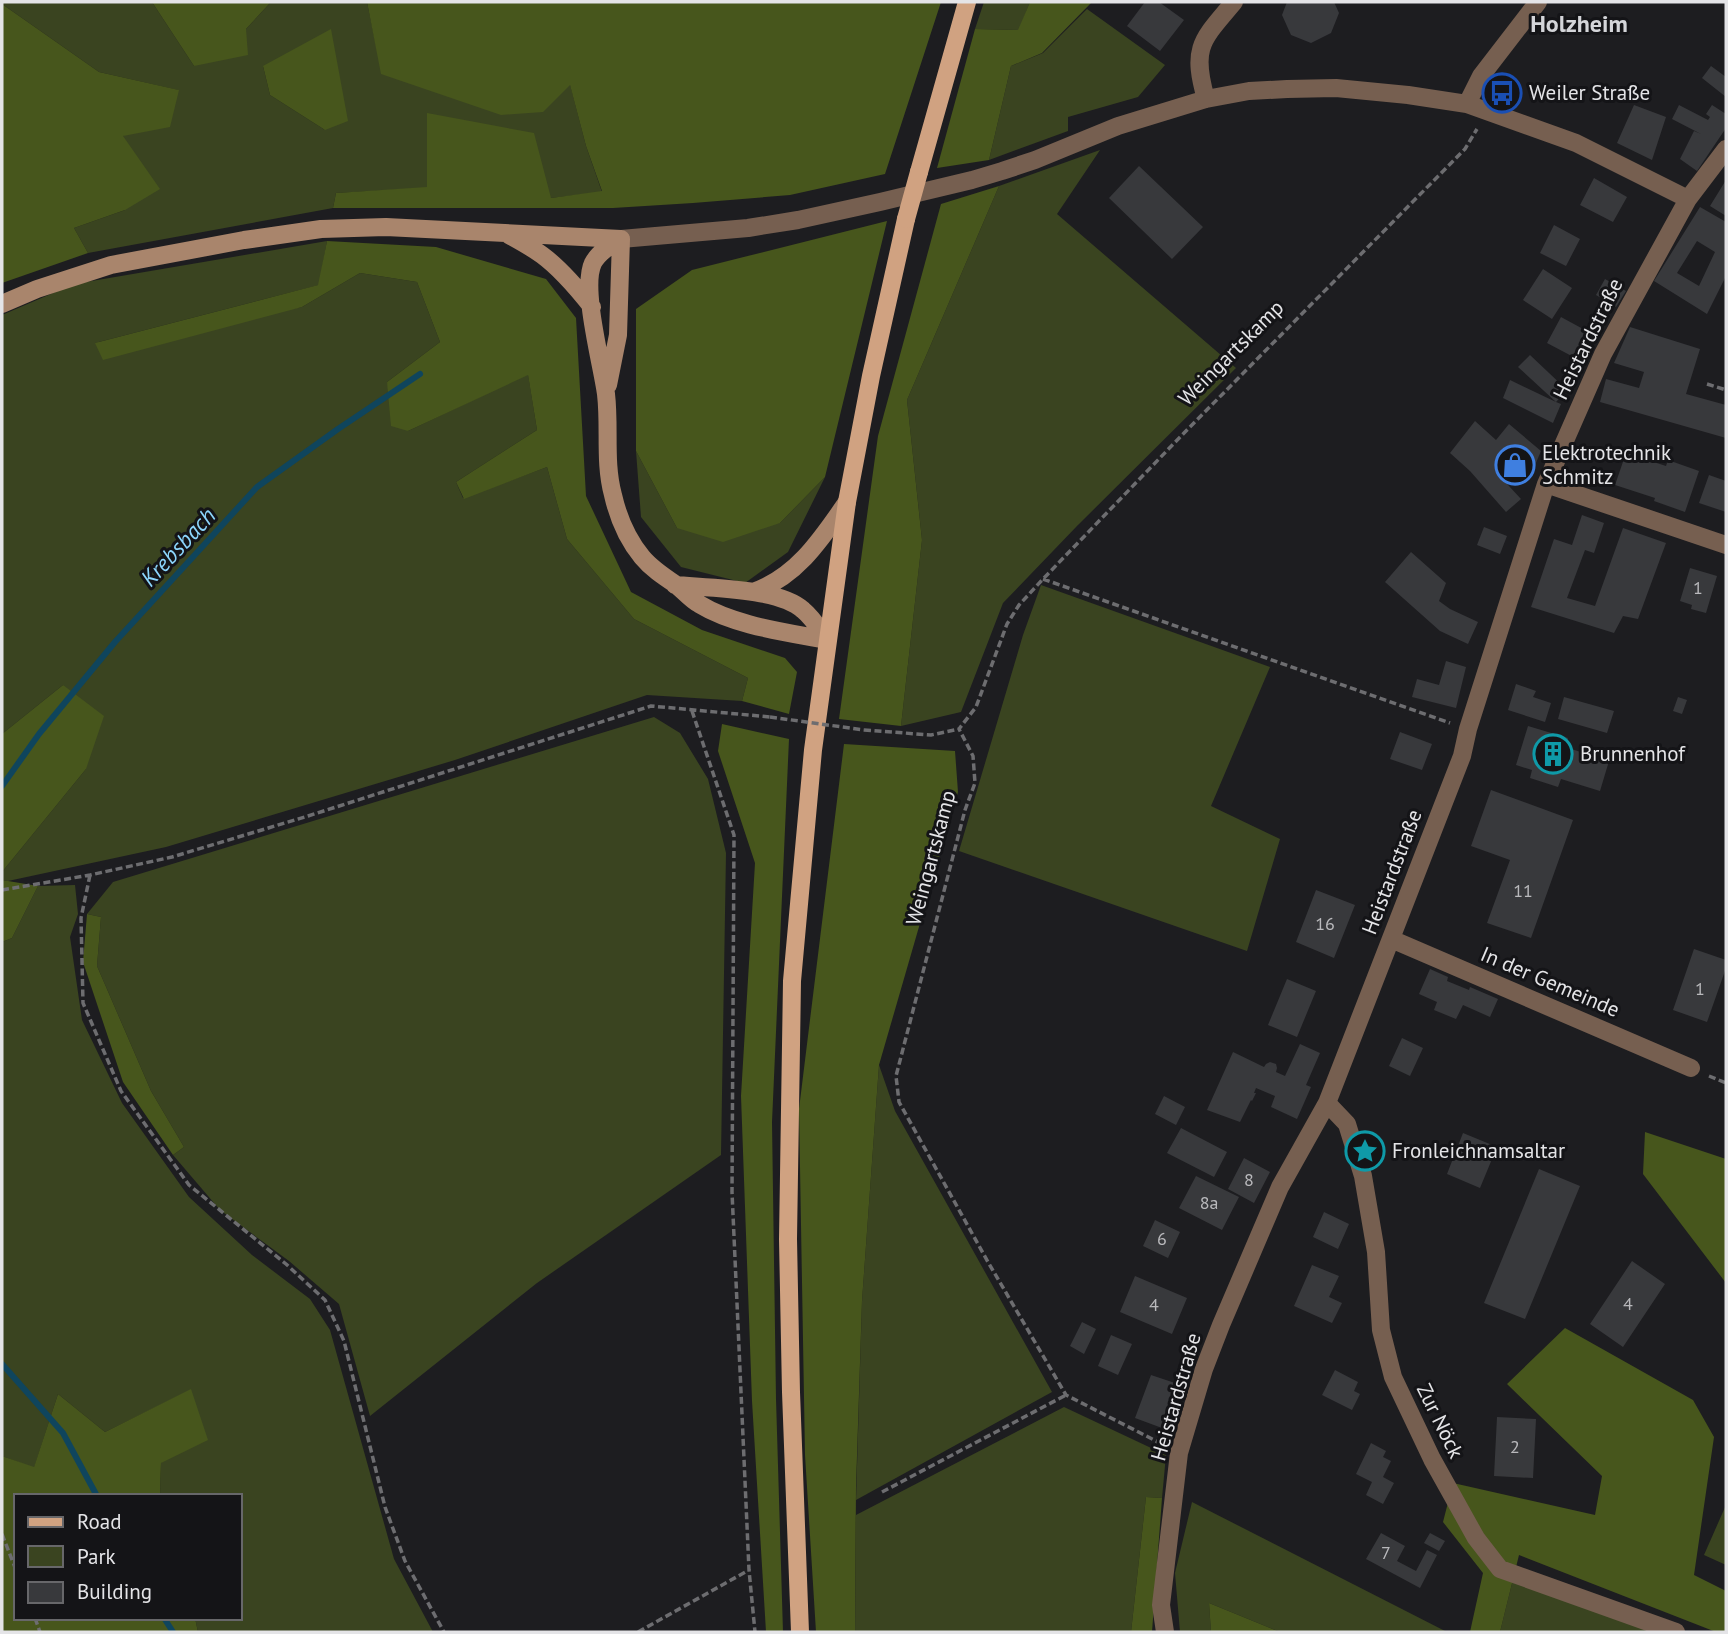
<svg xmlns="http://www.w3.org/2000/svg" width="1728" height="1634" viewBox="0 0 1728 1634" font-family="'PT Sans',sans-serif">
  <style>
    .green { fill: #3a4420; fill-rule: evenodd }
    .forest { fill: #47561c }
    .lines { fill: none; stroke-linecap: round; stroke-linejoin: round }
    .stream { stroke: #0f455d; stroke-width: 6 }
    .building { fill: #38393c; fill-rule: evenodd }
    .path { stroke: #6d6d70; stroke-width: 3.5; stroke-dasharray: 7 3.5; stroke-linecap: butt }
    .minor { stroke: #765f50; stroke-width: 18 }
    .secondary { stroke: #a9856c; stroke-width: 18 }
    .primary { stroke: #d0a281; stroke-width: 18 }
    .path-bridge { stroke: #6d6d70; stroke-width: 3.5; stroke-dasharray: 7 3.5; stroke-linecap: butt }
    .primary-bridge { stroke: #d0a281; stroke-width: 18 }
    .labels { text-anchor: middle; stroke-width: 6; stroke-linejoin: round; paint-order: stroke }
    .number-label { font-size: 18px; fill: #b9b9bc }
    .poi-label { font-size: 21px; fill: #e4e4e7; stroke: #141417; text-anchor: start }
    .street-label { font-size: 21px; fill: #e4e4e7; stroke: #141417 }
    .water-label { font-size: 23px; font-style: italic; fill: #8cd6fc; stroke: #141417 }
    .quarter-label { font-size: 24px; font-weight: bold; fill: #d4d5d9; stroke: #141417 }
  </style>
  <rect width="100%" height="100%" fill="#1d1d20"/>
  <path class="green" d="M2,2H152L194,66L246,29L271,2H367L382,74L570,84L586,146L602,192L551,198L427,114V188L336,193L333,208L88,253L74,228L125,210L123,136L178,90L99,72L2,4ZM263,66L325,130L270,95Z
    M984,2H1030L1019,30L975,29Z
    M1087,9L1165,65L1138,97L1068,117V131L989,160L1011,66L1043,53Z
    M1100,150L1057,214L1236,368L1077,526L1003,603L961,712L901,726L922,540L907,400L999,186Z
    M327,241L319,285L95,343L302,307L360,273L417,282L440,342L387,382L408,431L528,374L537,430L456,482L463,498L547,467L567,539L634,619L748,678L742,701L647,695L455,760L166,847L8,881L2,880V872L86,769L63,685L2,734V315L74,284Z
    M636,451L677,528L780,523L825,477L788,552L745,583L681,567L641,517Z
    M1041,585L1270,667L1211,806L1280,839L1247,951L959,851L1023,635Z
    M654,717L680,733L708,779L726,853L721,1155L537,1283L370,1416L339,1304L289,1261L220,1210L173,1155L184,1147L151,1091L97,966L101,917L87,914L113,882Z
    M75,885L78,914L70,937L82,1020L122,1103L189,1197L252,1255L310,1299L330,1330L394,1559L433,1632H198L195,1618H240V1496H160L161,1463L191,1390L105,1432L58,1394L34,1468L2,1456V942L12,938L38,886Z
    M879,1065L895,1111L1052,1392L856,1500L862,1301Z
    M1064,1407L1166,1455L1162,1498L1146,1497L1131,1632H855L856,1515Z
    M1192,1502L1447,1632H1280L1209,1603L1211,1632H1180L1175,1573Z
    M1726,1505V1565L1704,1555Z
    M1516,1567L1679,1632H1500Z"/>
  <path class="forest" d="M152,2H271L246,29L248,55L194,66Z
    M367,2H941L885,174L790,195L693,203L613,208H333L336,193L427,187V113L534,133L551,198L602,191L586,146L570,85L543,112L501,115L381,74Z
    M1030,2H1092L1042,53L1011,66L989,160L937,168L975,29L1018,30Z
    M2,4L99,72L179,90L170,127L123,136L160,189L125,210L74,228L88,253L2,283Z
    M331,29L348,121L325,130L270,95L263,66Z
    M999,186L907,400L922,540L901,726L839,719L878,436L941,204Z
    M887,221L825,477L780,523L723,542L677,528L636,451V309L692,270Z
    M327,241L436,247L546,279L576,318L586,496L631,592L702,630L785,658L797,672L789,714L742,701L748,678L634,619L567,539L547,467L464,499L456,482L537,430L528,375L408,431L391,426L387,382L440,342L417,282L360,273L302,307L103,360L95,343L318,285Z
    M63,685L104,716L86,769L2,872V734Z
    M722,724L789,739L772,1122L776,1399L783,1632H766L752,1401L741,1096L755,863L718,751Z
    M844,744L955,751L958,792L879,1065L862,1301L856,1487L855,1632H816L805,1455L799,1109Z
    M2,880L38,886L12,938L2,942Z
    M87,914L101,917L97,966L151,1091L184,1147L173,1155L123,1082L83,962Z
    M1645,1132L1726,1159V1283L1643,1174Z
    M1565,1328L1693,1400L1714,1437L1694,1575L1726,1591V1632H1716L1519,1555L1500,1632H1470L1483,1573L1443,1522L1453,1483L1595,1515L1602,1476L1507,1384Z
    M191,1389L208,1440L161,1463L160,1496H16V1618H195L198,1632H2V1456L34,1467L58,1394L105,1432Z
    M1146,1497L1162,1498L1152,1632H1131Z
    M1209,1603L1280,1632H1211Z"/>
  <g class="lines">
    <path class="stream" d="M2,786L39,734L115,642L257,487L338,429L420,374
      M2,1364L63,1433L97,1496
      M164,1618L173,1632"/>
  </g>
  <path class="building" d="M1145,2H1159L1184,20L1160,51L1127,26Z
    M1287,2H1334L1339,13L1331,33L1311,43L1291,35L1282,15Z
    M1711,66L1726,77V97L1702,78Z
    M1634,105L1666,117L1652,160L1617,143Z
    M1679,105L1708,120L1710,117L1706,114L1712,105L1726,114V128L1697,171L1680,159L1694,131L1701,134L1672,119Z
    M1139,166L1203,227L1172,259L1109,198Z
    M1594,178L1627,197L1613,222L1580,205Z
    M1726,180V216L1710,206Z
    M1700,207L1726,222V276L1707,314L1654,281ZM1697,241L1715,252L1699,286L1677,273Z
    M1554,225L1580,239L1566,266L1540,253Z
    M1543,269L1572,288L1552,319L1523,300Z
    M1605,279L1626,291L1616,307L1596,295Z
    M1561,317L1596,336L1583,362L1547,343Z
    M1630,327L1700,349L1686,394L1726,405V438L1600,402L1606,379L1639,388L1644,372L1614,363Z
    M1530,355L1567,390L1556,402L1561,404L1553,423L1503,398L1510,380L1556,402L1518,367Z
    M1475,421L1496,440L1509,424L1541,451L1530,477L1507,459L1496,472L1521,499L1506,512L1470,471L1450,453Z
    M1626,453L1666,466L1668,460L1699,471L1685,512L1654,501L1655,498L1615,485Z
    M1709,475L1726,481V512L1699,503Z
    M1582,515L1604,523L1594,553L1585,550L1567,598L1595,606L1623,528L1666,543L1638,619L1623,616L1614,633L1531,607L1554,539L1572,545Z
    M1484,527L1507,536L1500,554L1477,545Z
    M1411,552L1446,583L1439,601L1450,609L1478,622L1468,644L1440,631L1385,582Z
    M1690,568L1717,576L1706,613L1691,609L1692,605L1680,601Z
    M1446,661L1466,667L1456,708L1412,697L1417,679L1439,685Z
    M1516,684L1536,691L1533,697L1551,703L1545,722L1508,710Z
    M1564,697L1614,711L1607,733L1558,719Z
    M1678,697L1687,700L1682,714L1673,711Z
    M1528,726L1568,738L1565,747L1609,761L1600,791L1561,779L1558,787L1530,778L1532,770L1516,765Z
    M1400,732L1432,744L1422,770L1390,759Z
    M1491,790L1573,820L1531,938L1487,923L1510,860L1471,846Z
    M1316,890L1355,905L1334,958L1296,942Z
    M1694,949L1726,960V968L1707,1022L1673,1010Z
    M1430,969L1448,977L1447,981L1469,990L1470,987L1498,999L1490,1017L1463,1005L1456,1019L1434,1010L1437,1002L1419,994Z
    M1287,979L1316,991L1297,1037L1268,1025Z
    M1402,1038L1423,1048L1410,1076L1389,1066Z
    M1300,1044L1320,1053L1306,1085L1311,1087L1297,1119L1271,1107L1275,1096L1256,1088L1254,1093H1256L1252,1101L1251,1100L1240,1122L1207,1110L1233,1052L1264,1067L1266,1064L1270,1062L1276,1064L1277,1068L1276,1072L1285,1076Z
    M1164,1096L1185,1107L1176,1125L1155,1114Z
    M1181,1128L1227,1152L1214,1177L1167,1153Z
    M1463,1133L1497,1147L1480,1188L1447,1174Z
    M1244,1158L1270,1172L1254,1203L1228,1189Z
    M1539,1169L1580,1186L1525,1319L1484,1303Z
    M1196,1176L1239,1197L1222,1230L1179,1208Z
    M1324,1212L1349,1224L1338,1249L1313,1237Z
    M1155,1220L1180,1232L1168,1258L1143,1246Z
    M1632,1261L1665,1284L1623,1347L1590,1324Z
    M1312,1265L1339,1276L1329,1297L1342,1303L1332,1323L1294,1306Z
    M1135,1276L1187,1298L1172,1334L1120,1312Z
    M1082,1322L1096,1329L1084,1354L1070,1346Z
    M1111,1335L1132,1344L1118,1375L1098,1366Z
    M1335,1370L1358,1382L1354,1391L1360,1394L1352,1410L1322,1395Z
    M1151,1375L1178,1384L1162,1428L1135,1418Z
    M1497,1417L1536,1419L1533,1478L1494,1476Z
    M1371,1443L1386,1451L1383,1457L1391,1461L1383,1477L1394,1483L1383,1504L1366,1495L1372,1482L1356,1474Z
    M1381,1533L1405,1546L1397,1561L1416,1571L1427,1550L1437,1555L1420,1588L1366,1559Z
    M1430,1533L1445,1541L1439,1551L1424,1543Z"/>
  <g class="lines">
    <path class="path" d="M1707,384L1726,390
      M1043,579L1450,723
      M692,711L734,835L732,1192L749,1570L755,1632
      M864,730L931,735L959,729
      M90,875L81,918L83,1003L121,1091L189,1185L286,1264L325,1300L344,1341L385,1507L405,1561L444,1632
      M2,890L90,875L172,857L308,816L651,706L770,717
      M1709,1076L1726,1083
      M1162,1444L1066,1395L988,1262L899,1102L896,1076L965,810L975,783L973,756L959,729L976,707L1007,624L1019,605L1043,579L1185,432L1465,149L1477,129
      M882,1492L1066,1395
      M2,1534L16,1570
      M35,1618L40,1632
      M638,1632L749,1570"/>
    <path class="minor" d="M1206,99C1191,47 1202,40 1234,2
      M1467,104L1481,76L1538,2
      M621,239L748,228L798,220L880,202L972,180L1002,171L1035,160L1118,126L1206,99L1249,91L1287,89L1336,88L1408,95L1467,104L1576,143L1688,199
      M1546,484L1726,545
      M1391,939L1691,1068
      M1327,1103L1347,1124L1363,1176L1376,1252L1381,1330L1393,1377L1432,1459L1476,1538L1500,1569L1676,1632
      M1165,1632L1161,1605L1179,1453L1204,1369L1221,1325L1280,1187L1327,1103L1462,756L1468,729L1546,484L1603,354L1688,199L1726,149"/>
    <path class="secondary" d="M509,235C520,241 531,247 542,255C561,269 577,288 592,307
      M621,239C611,245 599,252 593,263C581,288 602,364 606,394C610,428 604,462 613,495C618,517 628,540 642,557C651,568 663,576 675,584C683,590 690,599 699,604C735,626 786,632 827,640
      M2,304L37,289L111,265L244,240L321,229L386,227L621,239
      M608,385L618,335L621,239
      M675,585C708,588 779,588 803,610C813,618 820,630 827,640
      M753,592C797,577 822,538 847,502"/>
    <path class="primary" d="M919,172L967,2
      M800,1632L791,1392L788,1239L792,981L813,750L847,502L871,376L906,219"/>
    <path class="path-bridge" d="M770,717L864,730"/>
    <path class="primary-bridge" d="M906,219L919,172"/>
  </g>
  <defs>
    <g id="bus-ring" transform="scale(2.0125)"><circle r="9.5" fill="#141417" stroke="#1a4fb4" stroke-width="1.5"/><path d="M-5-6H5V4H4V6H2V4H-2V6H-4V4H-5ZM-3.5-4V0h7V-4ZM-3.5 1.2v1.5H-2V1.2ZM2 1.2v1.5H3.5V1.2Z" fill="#1a4fb4"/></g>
    <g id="shop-ring" transform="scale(2.0125)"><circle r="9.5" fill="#141417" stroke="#3f7fe0" stroke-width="1.5"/><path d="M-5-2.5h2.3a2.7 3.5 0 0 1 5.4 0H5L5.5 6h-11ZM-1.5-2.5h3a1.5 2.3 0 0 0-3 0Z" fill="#3f7fe0"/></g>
    <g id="building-ring" transform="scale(2.0125)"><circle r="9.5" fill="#141417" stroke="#0f9aa8" stroke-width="1.5"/><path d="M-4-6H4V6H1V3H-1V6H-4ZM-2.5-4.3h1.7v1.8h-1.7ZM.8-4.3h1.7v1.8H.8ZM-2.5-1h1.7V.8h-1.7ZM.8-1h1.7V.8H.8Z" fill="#0f9aa8"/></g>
    <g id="sight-ring" transform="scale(2.0125)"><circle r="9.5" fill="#141417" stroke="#0f9aa8" stroke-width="1.5"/><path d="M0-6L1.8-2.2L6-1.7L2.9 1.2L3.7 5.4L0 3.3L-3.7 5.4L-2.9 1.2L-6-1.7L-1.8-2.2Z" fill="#0f9aa8"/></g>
  </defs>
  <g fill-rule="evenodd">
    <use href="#bus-ring" x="1502" y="93"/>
    <use href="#shop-ring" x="1515" y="465"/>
    <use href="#building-ring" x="1553" y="754"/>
    <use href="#sight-ring" x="1365" y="1151"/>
  </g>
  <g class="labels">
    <g class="number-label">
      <text x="1698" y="594">1</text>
      <text x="1523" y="897">11</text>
      <text x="1325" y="930">16</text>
      <text x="1700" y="995">1</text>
      <text x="1249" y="1186">8</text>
      <text x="1209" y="1209">8a</text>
      <text x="1162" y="1245">6</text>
      <text x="1628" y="1310">4</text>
      <text x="1154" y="1311">4</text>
      <text x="1515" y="1453">2</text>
      <text x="1386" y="1559">7</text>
    </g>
    <g class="poi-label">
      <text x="1529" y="100">Weiler Straße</text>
      <text x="1542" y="460">Elektrotechnik<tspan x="1542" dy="24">Schmitz</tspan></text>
      <text x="1580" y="761">Brunnenhof</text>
      <text x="1392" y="1158">Fronleichnamsaltar</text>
    </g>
    <g class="street-label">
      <text transform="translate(1588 339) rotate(-64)" y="7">Heistardstraße</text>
      <text transform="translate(1231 353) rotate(-45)" y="7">Weingartskamp</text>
      <text transform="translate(931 858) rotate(-75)" y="7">Weingartskamp</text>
      <text transform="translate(1392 872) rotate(-69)" y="7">Heistardstraße</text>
      <text transform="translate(1550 982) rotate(23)" y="7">In der Gemeinde</text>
      <text transform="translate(1176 1397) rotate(-74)" y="7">Heistardstraße</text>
      <text transform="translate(1440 1421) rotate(64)" y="7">Zur Nöck</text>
    </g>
    <g class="water-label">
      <text transform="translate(178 547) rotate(-47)" y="8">Krebsbach</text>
    </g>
    <g class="quarter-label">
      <text x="1579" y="32">Holzheim</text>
    </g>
  </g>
  <rect width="1728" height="1634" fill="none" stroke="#e4e4e7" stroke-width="7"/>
  <rect x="14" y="1494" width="228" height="126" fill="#141417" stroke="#67676a" stroke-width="2"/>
  <rect x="28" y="1517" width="35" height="10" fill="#d0a281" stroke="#67676a" stroke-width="2"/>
  <text x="77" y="1529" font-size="21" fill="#e4e4e7">Road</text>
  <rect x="28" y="1546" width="35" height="21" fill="#3a4420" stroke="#67676a" stroke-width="2"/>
  <text x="77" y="1564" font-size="21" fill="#e4e4e7">Park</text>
  <rect x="28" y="1582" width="35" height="21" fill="#38393c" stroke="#67676a" stroke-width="2"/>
  <text x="77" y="1599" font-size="21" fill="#e4e4e7">Building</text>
</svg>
